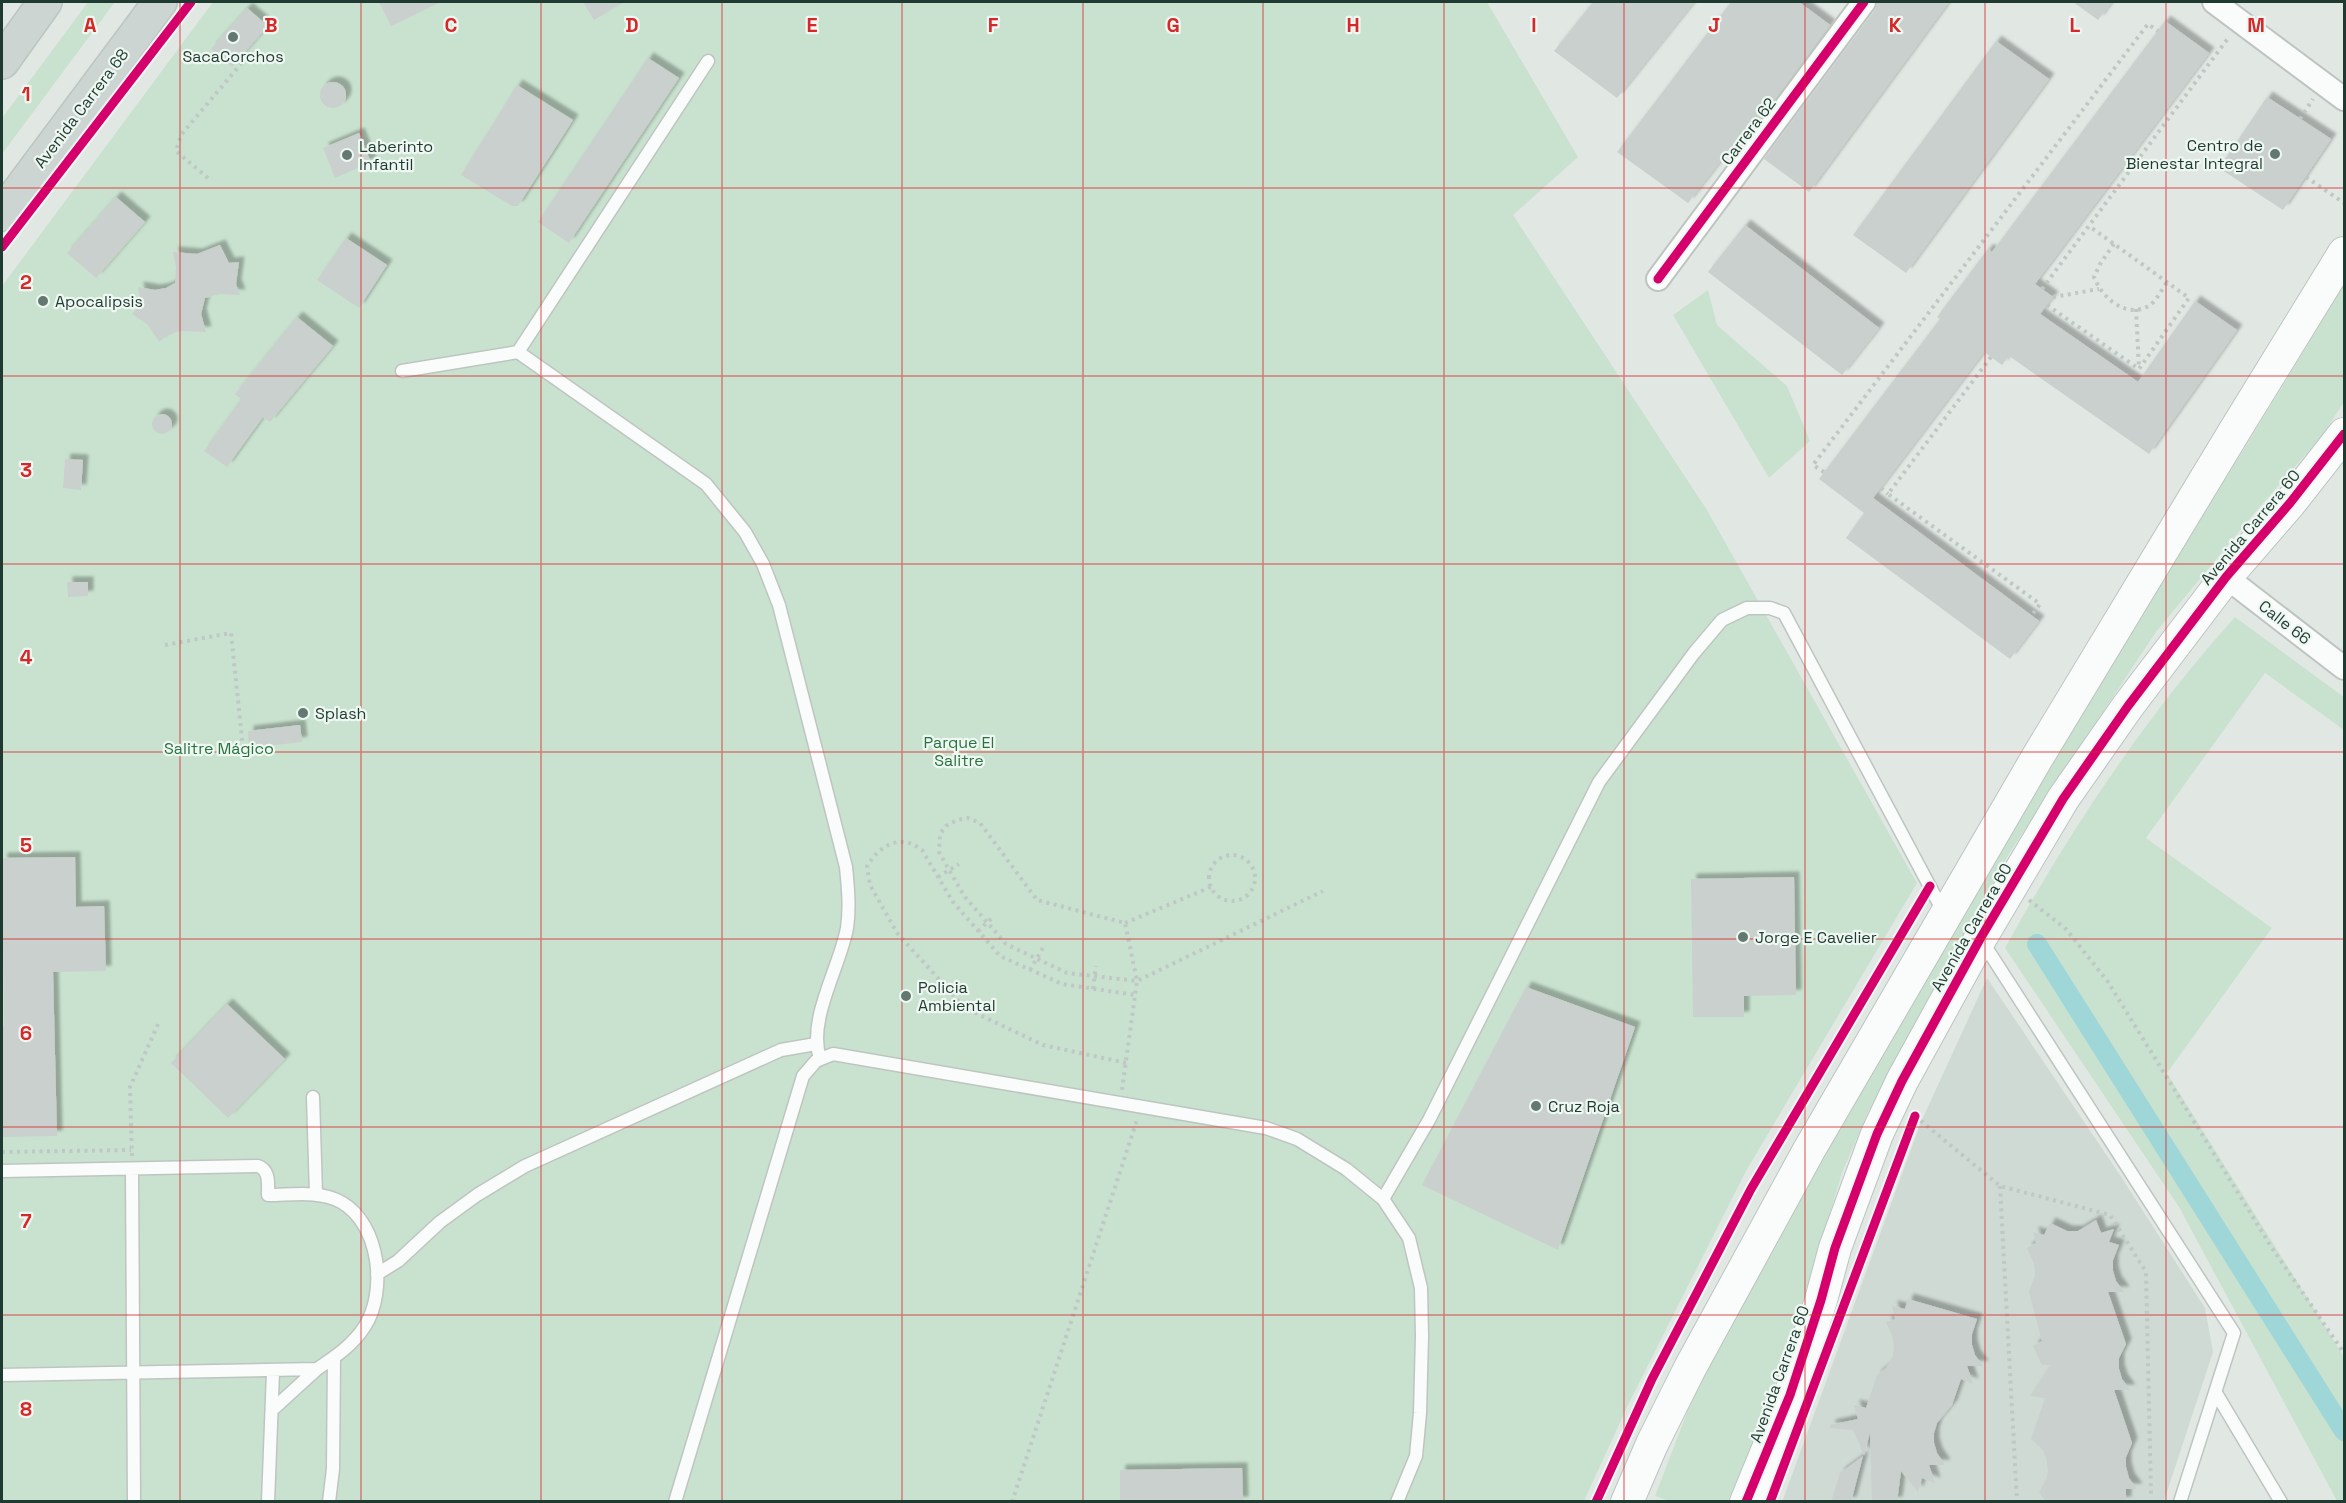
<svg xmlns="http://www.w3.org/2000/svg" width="2346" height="1503" viewBox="0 0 2346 1503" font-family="'Space Grotesk',sans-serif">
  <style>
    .built { fill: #cfdad4 }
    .green { fill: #c9e2cf }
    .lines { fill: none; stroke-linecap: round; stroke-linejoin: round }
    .canal { stroke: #9fd6d8; stroke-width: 20 }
    .building { fill: #cad0cd; filter: url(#shadow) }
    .lane-casing { stroke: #bec5c1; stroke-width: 15 }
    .street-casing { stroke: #bec5c1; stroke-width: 26 }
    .secondary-casing { stroke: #bbc4c0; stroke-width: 34 }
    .primary-casing { stroke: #bbc5c1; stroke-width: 36 }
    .path { stroke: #bfc8c4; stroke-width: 4; stroke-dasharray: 3 4.5; stroke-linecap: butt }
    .lane { stroke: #fafcfb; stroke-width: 12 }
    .street { stroke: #fafcfb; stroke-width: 22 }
    .secondary { stroke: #fafcfb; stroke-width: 32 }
    .primary { stroke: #ccd5d1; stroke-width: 33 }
    .cycleway-casing { stroke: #eff7f2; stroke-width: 13 }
    .cycleway { stroke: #d6006c; stroke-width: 9 }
    .grid { fill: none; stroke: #d62828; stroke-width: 1.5; stroke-opacity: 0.55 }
    .poi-dot { fill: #637870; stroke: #eff7f2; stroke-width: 2 }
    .labels { text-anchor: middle; stroke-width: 4.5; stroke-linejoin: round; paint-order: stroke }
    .poi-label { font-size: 16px; fill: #1f3b31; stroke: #eff7f2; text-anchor: start }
    .street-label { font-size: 16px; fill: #1f3b31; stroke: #eff7f2 }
    .park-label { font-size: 16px; fill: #28733e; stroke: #eff7f2 }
    .grid-label { font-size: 20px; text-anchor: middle; font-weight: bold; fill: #d62828; stroke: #eff7f2; stroke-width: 4.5; stroke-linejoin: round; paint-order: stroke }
  </style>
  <defs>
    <filter id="shadow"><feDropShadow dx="5.5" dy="-5.5" stdDeviation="1.5" flood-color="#0004"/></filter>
  </defs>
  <rect width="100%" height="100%" fill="#e1e8e4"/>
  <path class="built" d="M1987,978L2122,1178L2205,1308L2213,1352L2164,1501L1782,1502L1921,1122Z"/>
  <path class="green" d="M88,2H115L2,154V118Z
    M213,2H1487L1578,157L1513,215L1707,510L1917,883L1746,1171L1629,1403L1584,1501H2V286Z
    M2344,285V402L2321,437L2257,510L2156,632L2010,852L1869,1110L1842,1173L1791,1339L1764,1414L1728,1501H1669L1655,1496L1699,1381L1815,1170L1995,856L2152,592L2241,454Z
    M1708,290L1717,325L1787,386L1810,441L1769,478L1673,315Z
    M2235,617L2344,697V730L2265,673L2146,838L2272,928L2167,1073L2344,1357V1501H2337L2179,1207L2005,948C2070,830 2145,717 2235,617Z"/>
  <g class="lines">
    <path class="canal" d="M2037,944L2344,1431"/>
  </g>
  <path class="building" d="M379,2H441L391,26Z
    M583,2H624L594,20Z
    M1593,2H1694L1617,98L1554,51Z
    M1731,2H1799L1830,25L1742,144L1737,140L1688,203L1617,152Z
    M1877,2H1949L1809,192L1764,159L1875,10Z
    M2073,2H2112L2098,20Z
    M247,8L268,26L232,67L211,49Z
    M2165,21L2209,53L2035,284L2053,297L2040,314L2138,382L2195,301L2237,330L2149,454L2009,356L2002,365L1984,352L1873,498L2039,621L2010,659L1846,538L1864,513L1819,479L1940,319L1937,317L1988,249L1992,252Z
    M1996,41L2049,79L1906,273L1853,235Z
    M648,58L679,78L569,243L538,222Z
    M320 95a13 13 0 1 1 26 0a13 13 0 1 1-26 0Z
    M517,85L573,120L518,206H512L461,175Z
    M2267,97L2331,139L2283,210L2219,168Z
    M359,133L371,162L335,178L323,148Z
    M116,197L145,222L96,278L67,253Z
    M1745,225L1879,328L1842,375L1708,272Z
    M346,238L387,265L359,308L317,280Z
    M220,245L229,263L239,262L236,284L240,295L220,294L205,298L201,314L206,332L179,331L166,336L159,342L148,325L132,314L138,307L140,299L138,287L155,290L166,288L175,283L176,267L173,252L197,254Z
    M297,317L333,346L270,422L263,417L227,467L204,451L241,399L235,394Z
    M152 424a10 10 0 1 1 20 0a10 10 0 1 1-20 0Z
    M65,459L83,460L81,490L63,488Z
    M67,582H88V596L68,597Z
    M300,725L302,742L249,748L248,731Z
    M75,857L76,907L104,906L106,971L53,972L57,1136L2,1137V1026H4L2,858Z
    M1794,877L1796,995L1744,996V1017H1693L1691,879Z
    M1526,987L1635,1027L1558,1250L1422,1185Z
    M227,1004L285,1059L228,1118L171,1063Z
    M2096,1220L2101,1233L2114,1229L2109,1242L2119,1245L2113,1260V1271L2116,1281L2124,1292H2108L2126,1344L2119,1358V1369L2122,1379L2130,1390H2114L2132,1443L2126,1457V1467L2129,1478L2137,1489H2126V1502H2046L2039,1492L2045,1482L2048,1472L2047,1461L2043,1450L2031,1439L2045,1398L2030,1396L2051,1365H2042L2033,1346L2042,1341L2029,1292L2035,1275L2034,1264L2027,1248L2036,1243L2033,1232L2044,1235L2050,1223L2067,1231H2078Z
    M1908,1299L1977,1319L1972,1334V1345L1975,1355L1983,1366H1967L1973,1384L1961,1379L1952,1405L1937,1423L1934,1433V1443L1937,1453L1945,1465H1929L1935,1483L1922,1478L1918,1492L1901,1471L1897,1502H1872L1870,1433L1864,1455L1853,1430L1830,1428V1425L1858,1419L1854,1405L1866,1408L1877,1375L1886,1368L1892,1360L1894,1349L1893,1338L1886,1322L1895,1319L1892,1306L1905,1309Z
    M1863,1456L1851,1502H1831L1840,1473Z
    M1242,1468L1243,1502H1120V1470Z"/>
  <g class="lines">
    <g class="lane-casing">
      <path id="lane" d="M708,61L518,352L706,484L745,532L763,564L779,605L846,867C848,887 850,908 847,928C840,967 807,1020 820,1058
        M402,371L518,352
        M1982,941L2234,1333L2180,1502
        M313,1097L316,1194
        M132,1169L134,1502
        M2,1171L258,1166C270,1170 268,1184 268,1195C292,1195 319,1190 341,1202C380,1224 387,1291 365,1326C353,1345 335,1357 317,1369L2,1375
        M1383,1199L1429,1120L1599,782L1694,653L1722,620L1747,608H1770L1784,613L1944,913
        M377,1274L398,1261L440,1222L477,1195L525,1166L781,1050L816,1044
        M2216,1393L2281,1502
        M272,1410L317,1369
        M268,1502L273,1372
        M329,1502L333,1469L334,1358
        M675,1502L803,1076L816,1061L833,1054L1266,1128L1297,1139L1346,1169L1383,1199L1409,1238L1421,1288L1422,1336L1420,1413L1416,1456L1397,1502"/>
    </g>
    <g class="street-casing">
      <path id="street" d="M2214,2L2344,99
        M1658,279L1864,2
        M2226,577L2344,668"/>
    </g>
    <g class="secondary-casing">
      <path id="secondary" d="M1627,1502L1652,1444L1690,1368L1809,1150L2037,758L2234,432L2344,253
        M1746,1502L1790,1395L1821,1300L1835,1248L1877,1134L1902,1081L1980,939L2063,799L2128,706L2226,577L2290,503L2344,434"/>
    </g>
    <g class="primary-casing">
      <path id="primary" d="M2,62L45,2
        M2,214L160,2"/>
    </g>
    <path class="path" d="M2300,119L2313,99
      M2306,177L2344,203
      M208,178L176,151L181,135L251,52V46
      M2114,244L2100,264L2094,277C2102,298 2127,320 2150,305C2157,300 2162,289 2167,282
      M2042,289L2229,37
      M2053,297L2099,289
      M2047,305L2139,369L2189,298L2089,226
      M2136,309L2139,369
      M1991,357L1888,494L2040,604L2032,615
      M1824,472L1813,465L2148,24L2158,31
      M1881,488L1888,494
      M165,645L231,633L243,748L219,751
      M1209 878a23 23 0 1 1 46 0a23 23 0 1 1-46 0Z
      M938,877L959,864
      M2029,900L2066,929L2108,982L2272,1248L2344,1353
      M1125,923L1211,887
      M978,931L993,917
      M1030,970L1043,948
      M1093,989L1096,966
      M1126,1063L1043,1045L965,1008L897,933L870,885L867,866C880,845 901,833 922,850L953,902L1000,956L1062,984L1135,995
      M1122,1090L1137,981L1125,923L1037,900L980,823L968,818L957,820L946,826L940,834L939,852L949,870L965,897L1006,944L1067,973L1137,981L1323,891
      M1915,1116L2000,1186L2110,1215L2146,1272L2151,1496
      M2,1152L131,1150
      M132,1156L130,1087L159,1022
      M2000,1186L2017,1502
      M1012,1502L1137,1120"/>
    <use href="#lane" class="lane"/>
    <use href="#street" class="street"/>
    <use href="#secondary" class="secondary"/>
    <use href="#primary" class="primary"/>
    <g class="cycleway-casing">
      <path id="cycleway" d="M2,247L191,2
        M1658,279L1864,2
        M1596,1502L1652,1379L1751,1189L1930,886
        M1746,1502L1790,1395L1821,1300L1835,1248L1877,1134L1902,1081L1980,939L2063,799L2128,706L2226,577L2290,503L2344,434
        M1770,1502L1915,1116"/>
    </g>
    <use href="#cycleway" class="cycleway"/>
  </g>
  <path class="grid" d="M180,2V1502M361,2V1502M541,2V1502M722,2V1502M902,2V1502M1083,2V1502M1263,2V1502M1444,2V1502M1624,2V1502M1805,2V1502M1985,2V1502M2166,2V1502M2,188H2344M2,376H2344M2,564H2344M2,752H2344M2,939H2344M2,1127H2344M2,1315H2344"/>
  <g class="poi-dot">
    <circle cx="233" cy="37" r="6"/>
    <circle cx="2275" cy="154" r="6"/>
    <circle cx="347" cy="155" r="6"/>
    <circle cx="43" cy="301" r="6"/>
    <circle cx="303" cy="713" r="6"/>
    <circle cx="1743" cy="937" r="6"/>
    <circle cx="906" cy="996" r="6"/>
    <circle cx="1536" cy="1106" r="6"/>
  </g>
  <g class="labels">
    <g class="poi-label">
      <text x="233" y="62" text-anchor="middle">SacaCorchos</text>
      <text x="2263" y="151" text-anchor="end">Centro de<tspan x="2263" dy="18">Bienestar Integral</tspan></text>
      <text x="359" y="152">Laberinto<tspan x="359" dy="18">Infantil</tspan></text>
      <text x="55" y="307">Apocalipsis</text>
      <text x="315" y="719">Splash</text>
      <text x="1755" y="943">Jorge E Cavelier</text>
      <text x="918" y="993">Policia<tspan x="918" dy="18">Ambiental</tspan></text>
      <text x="1548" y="1112">Cruz Roja</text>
    </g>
    <g class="street-label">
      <text transform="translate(81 108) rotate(-53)" y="6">Avenida Carrera 68</text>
      <text transform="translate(1748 131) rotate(-53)" y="6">Carrera 62</text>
      <text transform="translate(2250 527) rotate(-50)" y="6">Avenida Carrera 60</text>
      <text transform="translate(2285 622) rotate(38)" y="6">Calle 66</text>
      <text transform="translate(1971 927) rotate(-60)" y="6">Avenida Carrera 60</text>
      <text transform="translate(1779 1374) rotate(-70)" y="6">Avenida Carrera 60</text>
    </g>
    <g class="park-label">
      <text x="959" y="748">Parque El<tspan x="959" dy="18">Salitre</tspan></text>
      <text x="219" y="754">Salitre Mágico</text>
    </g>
  </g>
  <g class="grid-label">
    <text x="90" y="32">A</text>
    <text x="271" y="32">B</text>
    <text x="451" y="32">C</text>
    <text x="632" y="32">D</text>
    <text x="812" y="32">E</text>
    <text x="993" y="32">F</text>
    <text x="1173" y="32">G</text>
    <text x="1353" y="32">H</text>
    <text x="1534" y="32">I</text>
    <text x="1714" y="32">J</text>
    <text x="1895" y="32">K</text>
    <text x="2075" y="32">L</text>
    <text x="2256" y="32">M</text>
    <text x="26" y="101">1</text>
    <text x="26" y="289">2</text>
    <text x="26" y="477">3</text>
    <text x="26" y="664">4</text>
    <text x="26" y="852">5</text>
    <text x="26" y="1040">6</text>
    <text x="26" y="1228">7</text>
    <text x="26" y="1416">8</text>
  </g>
  <rect width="2346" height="1503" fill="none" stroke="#1f3b31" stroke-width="6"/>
</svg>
